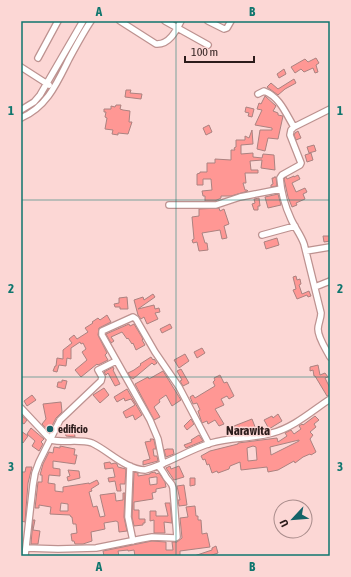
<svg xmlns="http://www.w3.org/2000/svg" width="351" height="577" viewBox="0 0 351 577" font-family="'Asap Condensed',sans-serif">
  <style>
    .building { fill: #ff9794; stroke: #ab8280; fill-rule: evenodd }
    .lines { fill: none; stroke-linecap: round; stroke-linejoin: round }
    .minor-casing { stroke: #bd9290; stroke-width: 8 }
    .minor { stroke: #fff; stroke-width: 5.5 }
    .grid { fill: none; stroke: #0f766e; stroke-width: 1; stroke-opacity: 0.55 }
    .poi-dot { fill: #136368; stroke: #fcd7d5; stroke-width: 1.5 }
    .labels { text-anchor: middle; stroke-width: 3; stroke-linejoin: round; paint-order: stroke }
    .poi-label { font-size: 11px; font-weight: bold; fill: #2c1c1b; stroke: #fcd7d5; text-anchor: start }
    .quarter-label { font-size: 13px; font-weight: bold; fill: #2c1c1b; stroke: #fcd7d5 }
    .neatline { fill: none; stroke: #0f766e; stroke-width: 1.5 }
    .grid-label { font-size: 13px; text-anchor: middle; font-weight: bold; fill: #0f766e }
  </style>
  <rect width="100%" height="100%" fill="#fcd7d5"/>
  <path class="building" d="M316,58L319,63L316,65L318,72L315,73L313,68L304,72L301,69L295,73L291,67L305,59L308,62Z
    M284,69L286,74L279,78L277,74Z
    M294,79L296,83L285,89L278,95L267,87L271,83L278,89Z
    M126,90H131L130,93L142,94L141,99L125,97Z
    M265,96L276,106L273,111L278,113V115L283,116L278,139L268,138L265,151L257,149L260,130H272V128L255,125L262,110L257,109L259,103L261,104Z
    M116,105H121L120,109L123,110L130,111L129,122H132L128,134L118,133V135L112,134L113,130L105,129L107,118L105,117L106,112H104V109H111V106L115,107Z
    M246,107L254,109L252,117L248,116L249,113L245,112Z
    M209,125L212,132L206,135L203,128Z
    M252,130L253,144L241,145V154L253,153V157L262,158L263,154L274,155L275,170L261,168L262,160L250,161L251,170H258V173H245L246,183H243L245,190H247L248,191L231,196H221V198L215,201H205V196H203L202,191L212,190L211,179H203V185H197V174L200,173V172H207V163H215V159L231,160V150H235L234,148L236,147V140H245V136L249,138Z
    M298,131L301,138L296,140L294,135L295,133Z
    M314,145L316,151L309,153L307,147Z
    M311,153L313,160L307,162L305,155Z
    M298,175L300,179L292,183L296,192L305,188L307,192L303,194L305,199L296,203L297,205L292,207L288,197L284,179L286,177L287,179L294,176V177Z
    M274,177H276L277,186L271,187V185L273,184L272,178H274Z
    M278,194L281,205L268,208L265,197Z
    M259,198L260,206H258V210H254L252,204L255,203L254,199Z
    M219,208L220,211L224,209L229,224L224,226L227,238L222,239L220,230L202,233L205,243H207L208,250L199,251L197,242L193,243L192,240L194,239L192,217L199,216V209Z
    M323,236H330V241L324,242Z
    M277,238L279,245L266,249L264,242Z
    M296,276L297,280L300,279L301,284L299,285L302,294L309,291L311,296L308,297L307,295L297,299L293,290L296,289L293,277Z
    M153,294L155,297L138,309L154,305L155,309L159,308L160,312L155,313L158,319L147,324L144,317L141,319L138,315L134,300L143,297L144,300Z
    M127,297L128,309H120V307H115L114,304L119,303V298Z
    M107,315L111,322L99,328L98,335L107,353L105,355L108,360L98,365L97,364L81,377L75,370L87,360L82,352L86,349L83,343L81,344L80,342L71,348V359L67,358L66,366L59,365L57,372L53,371L55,366H56L57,358L63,359V350L72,343L69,339L74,335L77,339L88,332L85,328L93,323L92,322L98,318L100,320Z
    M129,324L130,326L134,324L143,339L142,340L145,345L136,350L133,343L132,344L128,338L127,339L122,332L111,337L114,341L111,343L106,334Z
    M170,324L172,328L162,333L160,329Z
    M202,348L205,353L197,358L194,352Z
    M185,354L189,361L179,368L174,360Z
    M151,357L153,360L154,359L157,363L154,365L152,363L133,379L130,377L128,373L134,370L141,365L140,364Z
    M318,365L320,375L325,373L328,377L325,378L330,388V395L327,396L315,376H314L313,370L310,371V367Z
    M113,367L114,369L113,370L120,384L115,386L108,373L106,375L104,372Z
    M181,369L189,383L183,386L180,381L182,380L177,371Z
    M163,371L181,400L172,406L166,395L159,400L160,402L154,407L160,417L154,420L135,384L148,377L149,379Z
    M220,375L224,383L227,382L234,396L229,399L227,396L221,399L224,405L215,409L224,424L219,426L215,420L208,424L207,421L202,423L198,411L200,410L197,403L193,404L190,397L193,395L195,398L215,386L213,382L215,380L214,378Z
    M62,380L67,381L65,389L57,387L58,382H62Z
    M104,388L109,395L100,403L93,395Z
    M127,389L142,415L135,420L133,415L126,418L123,412L135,405L131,399L125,401L124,398L117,402L114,397Z
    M32,395L36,400L27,406L24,401Z
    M61,402L62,412L56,418L49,432L42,424L46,419L43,404Z
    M278,414L282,421L269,429L264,420L272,416L273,418Z
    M21,415L27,420L24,424L21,422Z
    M315,416L319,420L314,424L316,427L310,432L313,435L310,439L316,452L311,455L310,454L303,457L295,463L294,461L278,470L268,472L267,467L241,470L240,462L230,466L229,469L218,473L217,471L212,473L209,464L207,465L205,459L203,460L201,456L210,451L238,444V443L277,438L278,442L287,436L285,433L291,430L294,434L301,429L299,426L302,424L303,425ZM299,440V441L271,455L270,447ZM253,446L256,447L257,460L248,461L247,448Z
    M191,419L194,424L187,430L184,426Z
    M252,419L257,432L245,433V432L237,434L234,426Z
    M31,428L44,439L41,442L43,444L39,451L32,446L35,441L27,434Z
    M74,430L75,437L66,436L65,432Z
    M21,431L28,436L23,443L21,441Z
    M199,435L203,441L186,448L184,445L192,442L191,440Z
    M150,439H153L154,440L156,449H153L154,456H157L158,461L143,465V461L150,459L145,442L151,441Z
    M60,446L75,449L74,455H77L75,464L53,461V468L60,469V476L49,475L48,483L55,484V491L63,492V487L89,483V484L97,480L99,484L91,489L92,491L89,492L93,507L97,506L100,517L105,516L100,495L115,493L116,501L123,500V493H125L124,517L127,531L119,532L118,522L116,521L104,523L105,529L91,532L92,541L83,544H75L74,541H72L71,534L77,533L76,524H73L72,517H71L70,515L50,514L51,507L39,505V508H35L38,482H42V475H40L43,464L49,452L53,453L54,447L60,448ZM61,503L68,504V511H60Z
    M167,449H173L174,454L166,457L164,450Z
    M110,462L111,464L115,463L117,464L118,467L126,469L125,484H120L121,491H117L115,481L109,482L108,478L115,477L113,468L105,469L104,463Z
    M170,466L171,469L179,466L184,477L174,480L166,468Z
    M26,467H32L28,483L25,522L21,521V472H25Z
    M68,470L79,471L80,478L68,481L67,477L70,476Z
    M134,472L138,473V476L150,474V473L155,472L156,474L159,473L165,482L166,487L156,489V492L152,493L153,499L134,502V510H139V519H145V523H143V525L134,526L132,517ZM155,477H157V484L150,485L149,478Z
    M190,478H195V485L190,486Z
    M184,485L187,505L179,506L178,500H180L177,486Z
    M165,503H170L172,523L164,522L165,533H154V520L150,521V511H156V516H168Z
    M195,506L196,516H198V520H201L202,534L207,533L210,547L180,551V556H135L134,550L128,551V550L118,551L119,556H104L103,551L152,541L166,542V550H173L172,542H177L182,538L180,518L188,517L186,507Z
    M33,520H35L33,530L40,531L38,544H31Z
    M216,546L218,553L209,556H194L212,550V548Z"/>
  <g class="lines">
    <g class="minor-casing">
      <path id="minor" d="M120,21L156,44C169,45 176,31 181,21
        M165,21L208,45
        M208,21L224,29L227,28L231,21
        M38,58L58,21
        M21,67L49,85
        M258,94L264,91C280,97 286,114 294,127
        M330,109L294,127L291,130L290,135L301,163L300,165L282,175L280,178C281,191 285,206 291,219C295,228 301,235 304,244L321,313C321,319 318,324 318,329C318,338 326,349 330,357
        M21,110L34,102L40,95L83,21
        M21,118C47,107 57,83 69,59C76,46 83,33 91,21
        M169,205H216L240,197L281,189
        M262,235L295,226
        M306,251L330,247
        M315,287L330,281
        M21,408L51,440C63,443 81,439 92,443C109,451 125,469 145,470C168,464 188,450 211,443C231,437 252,439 272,433C293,428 312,411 330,399
        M163,464L158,439L150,420L102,335V331L133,317L136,319L155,352L179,387L209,444
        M130,466L128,517L133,541
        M26,548L58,549L96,548L141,539L152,537L175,538L177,537L173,488C172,482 168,481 166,477C163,472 162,469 158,466
        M25,556L33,485L35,473L39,462L60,420L101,381L102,377L98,370L116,361"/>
    </g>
    <use href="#minor" class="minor"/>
  </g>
  <path class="grid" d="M176,21V556M21,200H330M21,377H330"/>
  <circle class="poi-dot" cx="50" cy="429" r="4"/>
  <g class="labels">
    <g class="poi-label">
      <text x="58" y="433">edificio</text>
    </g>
    <g class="quarter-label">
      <text x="248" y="435">Narawita</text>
    </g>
  </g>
  <rect width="351" height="577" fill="none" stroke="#fcd7d5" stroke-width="44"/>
  <g transform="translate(293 519) rotate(244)"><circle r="19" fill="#fcd7d5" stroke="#a98c8b"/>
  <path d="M0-3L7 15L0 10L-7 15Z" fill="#136368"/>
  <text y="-6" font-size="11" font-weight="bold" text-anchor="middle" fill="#2c1c1b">U</text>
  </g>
  <path d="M185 56v6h69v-6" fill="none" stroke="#2c1c1b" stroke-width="2"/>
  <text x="191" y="56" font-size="12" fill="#2c1c1b" stroke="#fcd7d5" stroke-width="3" paint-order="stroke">100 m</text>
  <rect x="22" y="22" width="307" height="533" class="neatline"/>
  <g class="grid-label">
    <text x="99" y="16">A</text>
    <text x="252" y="16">B</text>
    <text x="11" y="115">1</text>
    <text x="340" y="115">1</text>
    <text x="11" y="293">2</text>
    <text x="340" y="293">2</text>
    <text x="11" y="471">3</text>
    <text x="340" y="471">3</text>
    <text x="99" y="571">A</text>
    <text x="252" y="571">B</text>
  </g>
</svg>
